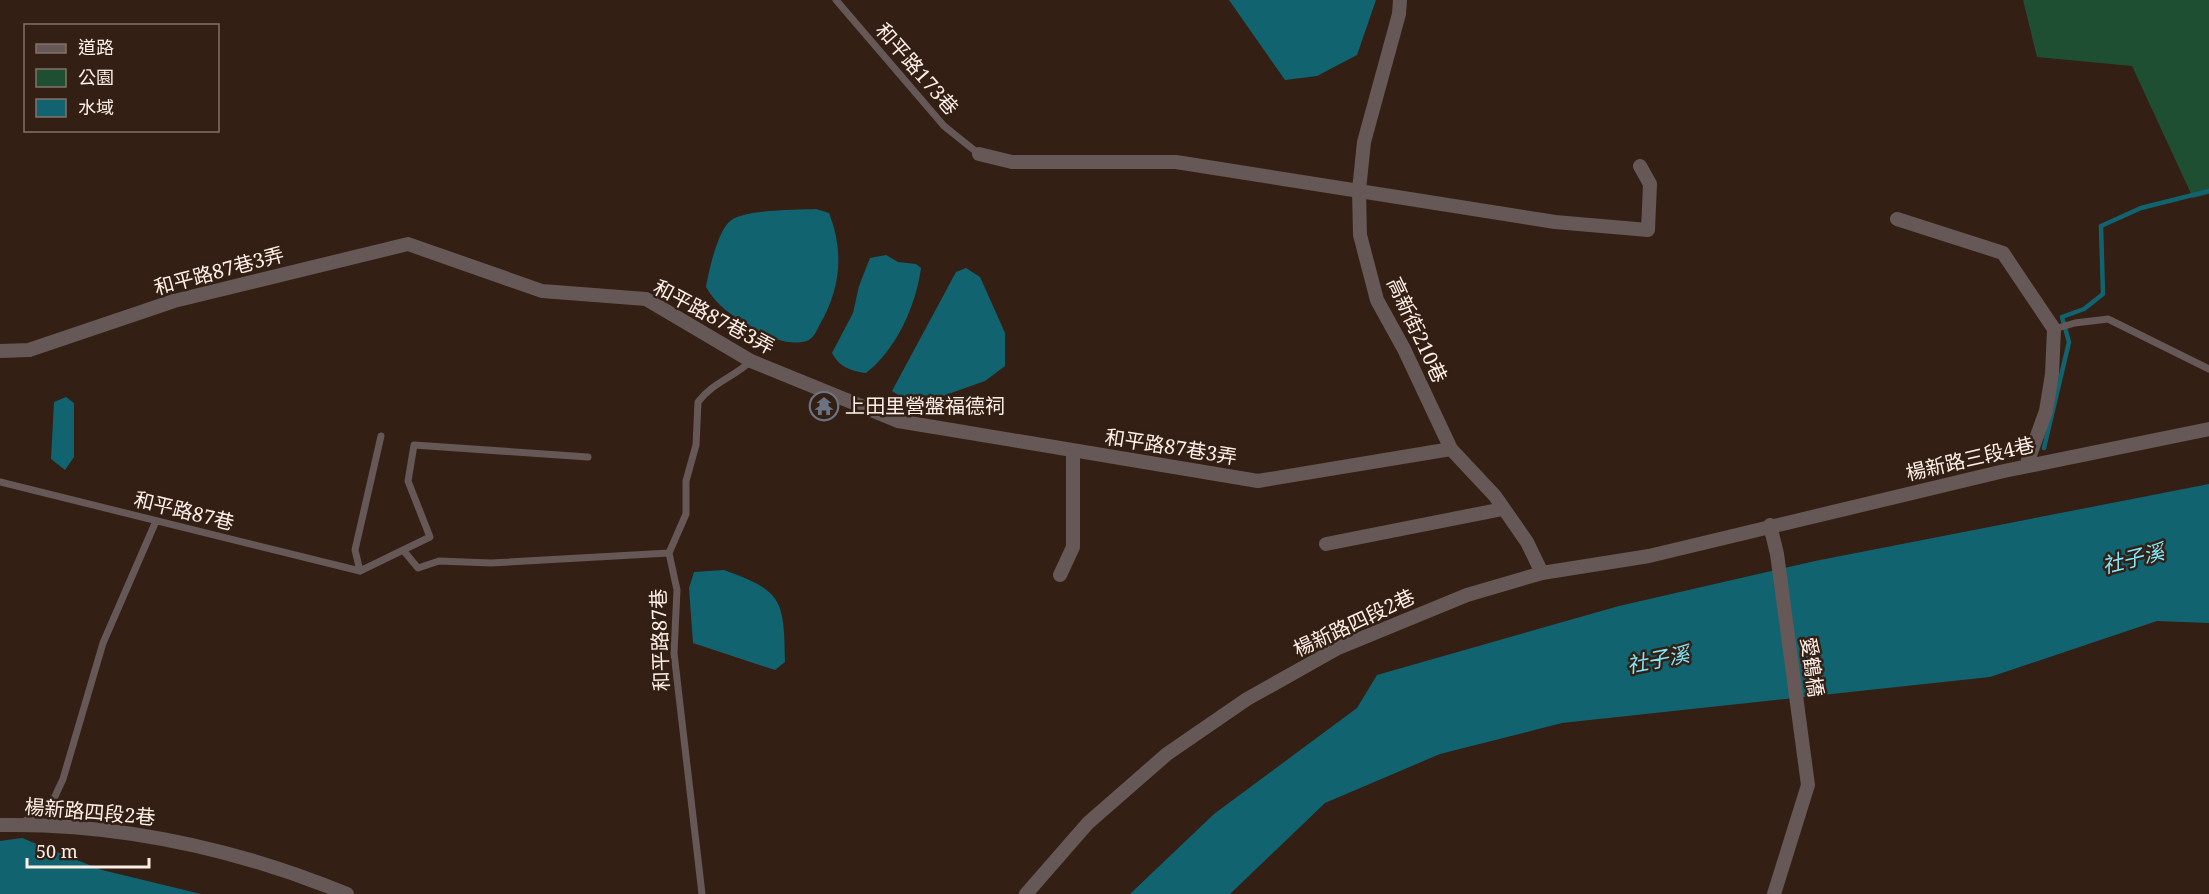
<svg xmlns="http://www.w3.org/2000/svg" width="2209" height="894" viewBox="0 0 2209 894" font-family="'Noto Serif','Noto Sans TC',serif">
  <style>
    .green { fill: #1f4f33 }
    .water { fill: #126370 }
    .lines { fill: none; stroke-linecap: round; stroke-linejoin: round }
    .stream { stroke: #126370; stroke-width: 4.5 }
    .service { stroke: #655857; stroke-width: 7 }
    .minor { stroke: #655857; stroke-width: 14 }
    .labels { text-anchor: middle; stroke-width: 5; stroke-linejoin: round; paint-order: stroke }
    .street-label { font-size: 20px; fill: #fef0e8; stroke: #331f14 }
    .poi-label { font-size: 20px; fill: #fef0e8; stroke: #331f14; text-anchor: start }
    .water-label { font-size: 21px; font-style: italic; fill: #81e7fa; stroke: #331f14 }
  </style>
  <rect width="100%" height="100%" fill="#331f14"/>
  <path class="green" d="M2023,0H2209V194L2193,198L2132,66L2037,57Z"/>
  <path class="water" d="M1229,0H1376L1357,55L1317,76L1285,80Z
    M816,209L829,213C844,251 841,288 820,324C816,332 813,341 802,342C783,345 765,335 750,326C731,315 717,306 706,287C709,270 717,234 729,222C742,209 797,210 816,209Z
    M886,255L898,262L916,264L921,268C916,306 896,350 866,373C851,371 839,367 832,353L853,313L859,286L870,258Z
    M966,268L980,277L1005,333V366L985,381L920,404L910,402L892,391L956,272Z
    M66,397L74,403V457L65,470L51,459L54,402Z
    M2209,484V623L2157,621L1990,677L1562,723L1440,754L1325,803L1230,894H1130L1214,814L1357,708L1377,675L1619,606L1815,561Z
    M724,570C783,591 784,600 785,662L775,670L693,643L689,588L694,572Z
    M22,838L102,870L201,894H0V841Z"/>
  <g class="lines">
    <path class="stream" d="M2044,448L2069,342L2062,317L2084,309L2103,294L2101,226L2141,208L2209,191"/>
    <path class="service" d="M836,0L944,126L979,154
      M2054,329L2075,323L2108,319L2209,369
      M0,482L360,571L355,550L381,436
      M403,550L418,568L439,561L491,563L669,553L677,590L674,653L702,894
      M669,553L686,514V481L696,445L698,402C712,383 734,377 751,361
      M360,571L430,537L408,481L414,445L588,457
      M20,824L51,805L63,779L103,643L156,521"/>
    <path class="minor" d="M1400,0L1399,14L1364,142L1359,190L1360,235L1377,300L1404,349L1451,449L1495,496L1527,542L1542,573
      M979,154L1012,162H1176L1555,222L1648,230L1650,184L1640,166
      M1897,219L2003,253L2054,329L2052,374L2046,411L2026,466
      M0,351L29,350L174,301L408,244L542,291L646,299L751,361L898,421L1258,481L1451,449
      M1770,525L1777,554L1808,785L1774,894
      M1326,544L1503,509
      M1060,575L1073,547V451
      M0,825C122,823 235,848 347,894
      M1026,894L1088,823L1167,754L1247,699L1338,648L1467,595L1542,573L1649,556L2004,471L2209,429"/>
  </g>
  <defs>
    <g id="temple-ring" transform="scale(1.5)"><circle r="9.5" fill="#331f14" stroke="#6b7280" stroke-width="1.5"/><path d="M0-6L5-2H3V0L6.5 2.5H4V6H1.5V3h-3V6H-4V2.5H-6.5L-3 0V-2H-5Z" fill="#6b7280"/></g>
  </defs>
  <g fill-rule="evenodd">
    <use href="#temple-ring" x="824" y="406"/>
  </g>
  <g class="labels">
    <g class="street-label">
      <text transform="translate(917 69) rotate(49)" y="7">和平路173巷</text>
      <text transform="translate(219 271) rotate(-15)" y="7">和平路87巷3弄</text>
      <text transform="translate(714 317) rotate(28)" y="7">和平路87巷3弄</text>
      <text transform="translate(1417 330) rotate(65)" y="7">高新街210巷</text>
      <text transform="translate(1171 447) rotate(9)" y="7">和平路87巷3弄</text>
      <text transform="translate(1970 459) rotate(-13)" y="7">楊新路三段4巷</text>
      <text transform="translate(184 511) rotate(14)" y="7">和平路87巷</text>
      <text transform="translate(1354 623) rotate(-25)" y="7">楊新路四段2巷</text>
      <text transform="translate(660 640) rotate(-92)" y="7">和平路87巷</text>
      <text transform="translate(1812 667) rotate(82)" y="7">愛鶴橋</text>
      <text transform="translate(90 812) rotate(5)" y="7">楊新路四段2巷</text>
    </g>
    <g class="poi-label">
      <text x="845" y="413">上田里營盤福德祠</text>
    </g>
    <g class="water-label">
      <text transform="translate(2133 559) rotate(-14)" y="7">社子溪</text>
      <text transform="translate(1658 660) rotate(-11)" y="7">社子溪</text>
    </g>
  </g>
  <rect x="24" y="24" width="195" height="108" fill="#331f14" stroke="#847369" stroke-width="1.5"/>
  <rect x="36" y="44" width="30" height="9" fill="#655857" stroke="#847369" stroke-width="1.5"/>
  <text x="78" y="54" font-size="18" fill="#fef0e8">道路</text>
  <rect x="36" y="69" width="30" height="18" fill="#1f4f33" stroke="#847369" stroke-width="1.5"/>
  <text x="78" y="84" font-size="18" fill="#fef0e8">公園</text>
  <rect x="36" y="99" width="30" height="18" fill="#126370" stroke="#847369" stroke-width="1.5"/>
  <text x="78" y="114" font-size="18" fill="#fef0e8">水域</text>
  <path d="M27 858v9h122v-9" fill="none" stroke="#fef0e8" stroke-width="3"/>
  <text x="36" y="858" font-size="18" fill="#fef0e8" stroke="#331f14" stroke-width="4.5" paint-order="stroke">50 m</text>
</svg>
